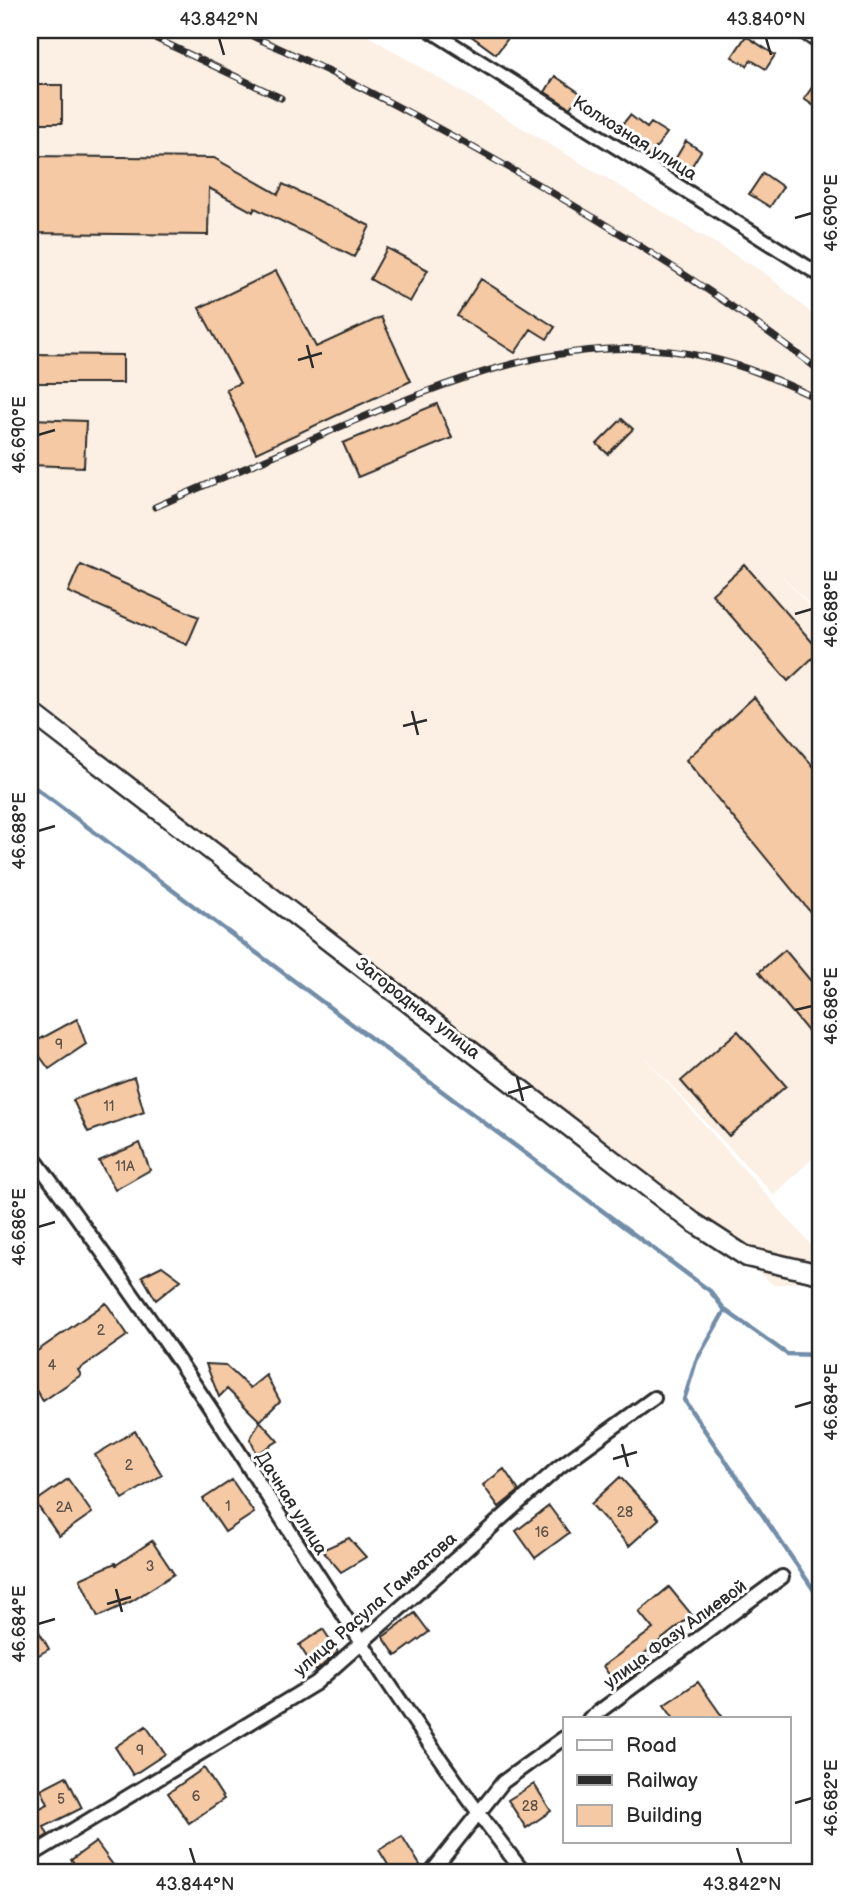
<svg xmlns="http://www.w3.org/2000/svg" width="850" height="1903" viewBox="0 0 850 1903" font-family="'Balsamiq Sans',sans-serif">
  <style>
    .built { fill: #fcefe3 }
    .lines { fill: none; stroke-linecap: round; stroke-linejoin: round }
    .stream { stroke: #728da8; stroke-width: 4.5 }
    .building { fill: #f4c9a3; stroke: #2b2b2b; stroke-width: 2 }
    .minor-casing { stroke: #2b2b2b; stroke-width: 18 }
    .secondary-casing { stroke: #2b2b2b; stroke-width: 23 }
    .minor { stroke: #fff; stroke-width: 12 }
    .secondary { stroke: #fff; stroke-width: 18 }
    .rail-casing { stroke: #2b2b2b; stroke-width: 7 }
    .rail { stroke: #fff; stroke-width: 4.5; stroke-dasharray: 13; stroke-linecap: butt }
    .ticks { fill: none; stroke: #2b2b2b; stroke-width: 2.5 }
    .labels { text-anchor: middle; stroke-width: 6; stroke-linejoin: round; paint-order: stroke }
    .number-label { font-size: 14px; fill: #5d5249 }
    .street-label { font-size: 18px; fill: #2b2b2b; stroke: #fff }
    .neatline { fill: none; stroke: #2b2b2b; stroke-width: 2.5 }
    .ticks-label { font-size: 18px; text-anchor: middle; fill: #2b2b2b }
  </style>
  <rect width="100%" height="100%" fill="#fff"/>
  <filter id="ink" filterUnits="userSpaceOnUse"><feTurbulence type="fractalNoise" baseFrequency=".0143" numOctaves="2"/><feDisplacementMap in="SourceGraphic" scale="14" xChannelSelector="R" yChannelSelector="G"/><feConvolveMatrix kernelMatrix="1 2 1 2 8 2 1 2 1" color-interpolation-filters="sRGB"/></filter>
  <g filter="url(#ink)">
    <path class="built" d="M30,30H358L765,273L820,321V615L774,567L820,618V1151L774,1195L634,1046L820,1255V1279L774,1285L30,695Z"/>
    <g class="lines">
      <path class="stream" d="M30,784L710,1291L725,1310L787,1354L820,1355
        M725,1310L696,1361L684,1400L820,1599"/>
    </g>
    <path class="building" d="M463,30H499L509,37L496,54Z
      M746,36L775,55L766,69L751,60L747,66L732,57Z
      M555,76L580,93L570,108L545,92Z
      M820,76V110L804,99Z
      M30,85H62V123H30Z
      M630,115L647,128L651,123L667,133L649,157L617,131Z
      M686,141L701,151L685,177L670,168Z
      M30,156L214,158L278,194L283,184L370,226L354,257L255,208L253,212L209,188L208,235L30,233Z
      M763,173L783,187L770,207L749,194Z
      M387,248L428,270L410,302L370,279Z
      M276,271L316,347L381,317L411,381L256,453L226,389L240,383L199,308Z
      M481,279L555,327L547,339L531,329L515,353L457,316Z
      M30,354L123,355V383H30Z
      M437,404L452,438L358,477L343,443Z
      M30,419L86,421L84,467L30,465Z
      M622,419L633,429L608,454L597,444Z
      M80,564L199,617L187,645L68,592Z
      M745,565L820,651L788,681L712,594Z
      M754,697L820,774V924L686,760Z
      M785,950L820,992V1046L759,972Z
      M77,1019L86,1044L49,1069L31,1044Z
      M738,1031L786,1086L729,1136L681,1081Z
      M134,1077L144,1112L88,1132L73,1100Z
      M140,1143L150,1170L115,1190L99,1161Z
      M162,1266L181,1280L156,1300L142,1276Z
      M106,1303L128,1335L78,1370L81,1375L43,1401L30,1381V1356Z
      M206,1364L225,1365L250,1388L266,1375L280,1401L260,1421L227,1389L219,1397Z
      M260,1421L278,1441L257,1454L250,1439Z
      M135,1431L162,1475L123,1499L95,1455Z
      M504,1469L519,1491L499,1507L483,1485Z
      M620,1477L659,1519L629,1546L591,1504Z
      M68,1479L92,1513L59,1536L35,1502Z
      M232,1480L254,1513L225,1532L203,1499Z
      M549,1506L569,1533L535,1558L516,1531Z
      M349,1538L366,1557L341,1572L322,1550Z
      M152,1541L174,1574L132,1601L98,1617L80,1579L115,1563L116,1565Z
      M669,1587L692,1615L645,1653L652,1662L618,1687L603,1666L653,1629L639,1612Z
      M415,1613L429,1632L396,1656L383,1637Z
      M30,1616L49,1649L30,1660Z
      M323,1629L338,1652L316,1671L299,1645Z
      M698,1682L724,1719H674L664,1705Z
      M146,1726L165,1754L133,1775L115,1747Z
      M204,1768L224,1799L189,1823L168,1793Z
      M66,1776L82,1808L44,1827L48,1835L30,1846V1813L48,1804L41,1789Z
      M534,1784L551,1811L526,1828L508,1800Z
      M402,1836L423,1870L422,1873H393L379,1850Z
      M96,1842L119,1873H81L71,1860Z"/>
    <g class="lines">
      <g class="minor-casing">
        <path id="minor" d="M430,30L820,275
          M801,30L820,43
          M30,1153C102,1250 173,1350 239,1452C331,1595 420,1739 524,1873
          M589,1719L782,1577
          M30,1856L316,1683L559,1467L654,1398
          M431,1873L503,1782L565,1737"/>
      </g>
      <g class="secondary-casing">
        <path id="secondary" d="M30,711L693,1222L747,1257L820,1274"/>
      </g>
      <use href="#minor" class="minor"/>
      <use href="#secondary" class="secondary"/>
      <g class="rail-casing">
        <path id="rail" d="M138,30L281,98
          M238,30C328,68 414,114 499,162C610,225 720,293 820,371
          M155,507C212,482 269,458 326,433C446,381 574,327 706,357C747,366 783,382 820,400"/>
      </g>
      <use href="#rail" class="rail"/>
    </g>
  </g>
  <path class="ticks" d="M219,38L224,55M766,38L771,55M795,218L812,213M307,345L313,368M298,360L322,353M38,435L55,430M795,614L812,609M412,711L418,735M403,726L427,720M38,831L55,826M795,1010L812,1006M517,1077L523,1101M508,1093L532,1086M38,1227L55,1222M795,1407L812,1402M622,1444L628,1467M613,1459L637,1452M116,1589L122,1612M107,1604L131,1597M38,1624L55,1619M795,1803L812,1798M190,1848L195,1864M737,1848L742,1864"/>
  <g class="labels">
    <g class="number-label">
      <text x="59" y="1049">9</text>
      <text x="109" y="1111">11</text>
      <text x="125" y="1171">11А</text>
      <text x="101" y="1335">2</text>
      <text x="52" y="1370">4</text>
      <text x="129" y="1470">2</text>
      <text x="228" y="1511">1</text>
      <text x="64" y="1512">2А</text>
      <text x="625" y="1517">28</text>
      <text x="542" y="1537">16</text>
      <text x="150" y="1571">3</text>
      <text x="140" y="1755">9</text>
      <text x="196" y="1801">6</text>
      <text x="61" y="1804">5</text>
      <text x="530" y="1811">28</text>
    </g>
    <g class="street-label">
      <text transform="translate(635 138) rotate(32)" y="6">Колхозная улица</text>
      <text transform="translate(418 1008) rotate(38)" y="6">Загородная улица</text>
      <text transform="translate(292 1503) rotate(58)" y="6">Дачная улица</text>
      <text transform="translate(375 1604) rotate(-41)" y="6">улица Расула Гамзатова</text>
      <text transform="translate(675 1634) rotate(-36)" y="6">улица Фазу Алиевой</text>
    </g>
  </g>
  <rect width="850" height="1903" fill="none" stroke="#fff" stroke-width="77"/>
  <rect x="563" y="1717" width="228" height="126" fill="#ffffff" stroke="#aaaaaa" stroke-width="2"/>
  <rect x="577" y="1740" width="35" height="10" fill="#ffffff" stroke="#aaaaaa" stroke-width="2"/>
  <text x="626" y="1752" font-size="21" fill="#2b2b2b">Road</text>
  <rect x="577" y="1775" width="35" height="10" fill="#2b2b2b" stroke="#aaaaaa" stroke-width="2"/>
  <text x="626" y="1787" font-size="21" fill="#2b2b2b">Railway</text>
  <rect x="577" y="1805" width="35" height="21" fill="#f4c9a3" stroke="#aaaaaa" stroke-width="2"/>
  <text x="626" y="1822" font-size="21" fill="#2b2b2b">Building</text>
  <rect x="38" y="38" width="774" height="1826" class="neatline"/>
  <g class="ticks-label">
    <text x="219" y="25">43.842°N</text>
    <text x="766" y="25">43.840°N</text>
    <text transform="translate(831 213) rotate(-90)" y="6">46.690°E</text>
    <text transform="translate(19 435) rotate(-90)" y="6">46.690°E</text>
    <text transform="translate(831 609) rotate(-90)" y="6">46.688°E</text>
    <text transform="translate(19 831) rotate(-90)" y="6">46.688°E</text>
    <text transform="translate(831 1006) rotate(-90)" y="6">46.686°E</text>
    <text transform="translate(19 1227) rotate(-90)" y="6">46.686°E</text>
    <text transform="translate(831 1402) rotate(-90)" y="6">46.684°E</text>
    <text transform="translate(19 1624) rotate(-90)" y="6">46.684°E</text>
    <text transform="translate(831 1798) rotate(-90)" y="6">46.682°E</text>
    <text x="195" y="1890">43.844°N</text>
    <text x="742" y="1890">43.842°N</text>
  </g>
</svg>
